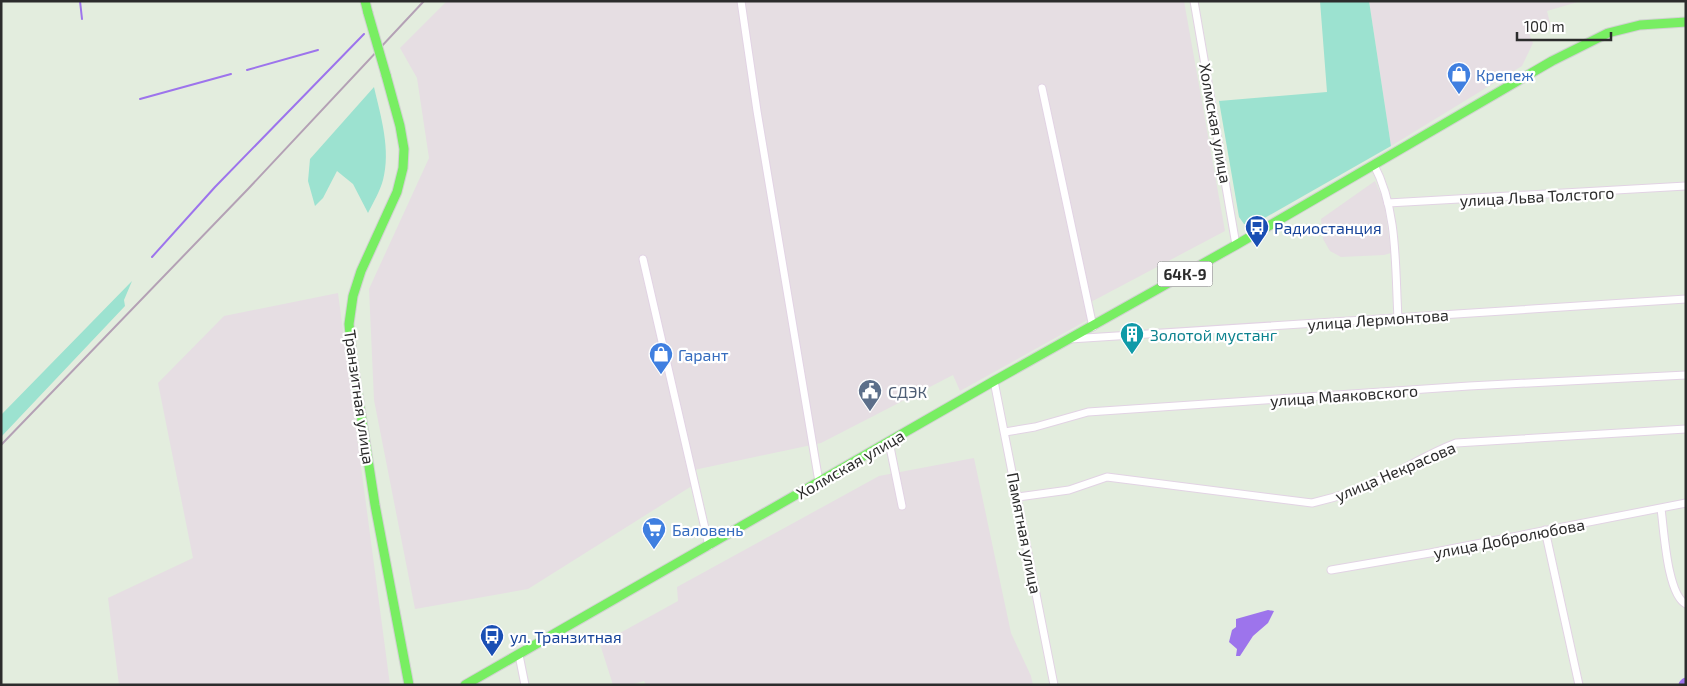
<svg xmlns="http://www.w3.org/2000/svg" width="1687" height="686" viewBox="0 0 1687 686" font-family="'Exo 2',sans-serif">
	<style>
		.industrial { fill: #e6dee3 }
		.green { fill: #9ce2d0 }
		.water { fill: #9d74ec }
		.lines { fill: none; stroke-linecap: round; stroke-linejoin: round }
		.stream { stroke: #9d74ec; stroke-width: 2 }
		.river { stroke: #9d74ec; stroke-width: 11 }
		.minor-casing { stroke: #e2d3e4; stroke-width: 9 }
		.major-casing { stroke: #d1d1d1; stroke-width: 11 }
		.minor { stroke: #fff; stroke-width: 7 }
		.major { stroke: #78ee62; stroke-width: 9 }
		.rail { stroke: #b4a1b5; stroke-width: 2 }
		.major-bridge-casing { stroke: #d1d1d1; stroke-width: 11; stroke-linecap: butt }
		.major-bridge { stroke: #78ee62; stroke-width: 9 }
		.labels { text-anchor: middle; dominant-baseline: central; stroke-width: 4.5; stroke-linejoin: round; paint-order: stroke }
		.shield { fill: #fff; stroke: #6b6b6b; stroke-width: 1 }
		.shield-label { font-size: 15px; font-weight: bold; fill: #2c2c2c }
		.shop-label { font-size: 16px; fill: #366cbe; stroke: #fff; text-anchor: start }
		.street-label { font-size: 16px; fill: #2c2c2c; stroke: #fff }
		.transit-label { font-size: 16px; fill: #164399; stroke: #fff; text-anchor: start }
		.culture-label { font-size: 16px; fill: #0d838f; stroke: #fff; text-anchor: start }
		.service-label { font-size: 16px; fill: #4e5e75; stroke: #fff; text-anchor: start }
	</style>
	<rect width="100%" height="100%" fill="#e3edde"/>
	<g class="industrial">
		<path d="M447,1H1184L1225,231L1089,303L1091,318L960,391L953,375L821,443L694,470L695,484L528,589L415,609L374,400L369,289L429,158L417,78L400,48Z"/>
		<path d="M1369,1H1581L1547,11L1551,27L1529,33L1533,43L1522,66L1391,146Z"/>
		<path d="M1375,181L1384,202L1391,253L1384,255L1341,257L1330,251L1323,239L1321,219Z"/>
		<path d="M338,293L390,685H119L108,598L193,558L158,383L224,316Z"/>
		<path d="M974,458L1011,633L1031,676L1033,685H646L644,681L630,685H613L600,644L678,601L677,587L879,476Z"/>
	</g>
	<g class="green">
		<path d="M1320,1H1369L1391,146L1254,224H1244L1239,217L1219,101L1327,92Z"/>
		<path d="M374,87C381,117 391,150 383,180C380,191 373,203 368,213L353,184L337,171L323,198L315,206L308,181L310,159Z"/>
		<path d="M132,281L124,300L125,306L1,437V415Z"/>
	</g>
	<path class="water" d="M1268,610L1274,611L1268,623L1253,636L1240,656H1236L1237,649L1229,642L1232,630L1236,627V619Z"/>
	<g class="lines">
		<g class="stream">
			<path d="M80,1L82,19"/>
			<path d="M247,70L318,50"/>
			<path d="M140,99L231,74"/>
			<path d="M152,257L215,187L364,34"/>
		</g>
		<path class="river" d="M1684,685L1686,683"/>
		<g class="minor-casing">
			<g id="minor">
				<path d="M741,1L757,111L819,482"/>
				<path d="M1194,1L1236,245"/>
				<path d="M1042,88L1093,327"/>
				<path d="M1374,165C1398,210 1395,268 1398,318"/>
				<path d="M1388,203L1686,186"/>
				<path d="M643,259L709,546"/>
				<path d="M1070,339L1686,299"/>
				<path d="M994,381L1054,685"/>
				<path d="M1005,432L1035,427L1088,412L1469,386L1686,375"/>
				<path d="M889,442L902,506"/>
				<path d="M1018,497L1069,490L1107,477L1312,503C1338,497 1365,488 1389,476C1413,464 1430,453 1456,443L1686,429"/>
				<path d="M1661,509C1664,529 1667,595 1686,604"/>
				<path d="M1545,530L1579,685"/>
				<path d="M1331,570L1430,553L1686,503"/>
				<path d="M519,655L525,685"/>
			</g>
		</g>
		<g class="major-casing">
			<g id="major">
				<path d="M365,1L368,13"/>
				<path d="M386,75L400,126L404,149L403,168L397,192L361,271L353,296L349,324L352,356L375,505L409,685"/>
				<path d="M465,685L994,381L1236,245L1552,61L1608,33L1640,25L1686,22"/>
			</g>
		</g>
		<use href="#minor" class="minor"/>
		<use href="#major" class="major"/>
		<path class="rail" d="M1,445L248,189L424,1"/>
		<g class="major-bridge-casing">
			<path id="major-bridge" d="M368,13L386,75"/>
		</g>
		<use href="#major-bridge" class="major-bridge"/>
	</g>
	<defs>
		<g id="shop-pin" transform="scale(1.25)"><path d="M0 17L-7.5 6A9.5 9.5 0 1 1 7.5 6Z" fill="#3f7fe0" stroke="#fff"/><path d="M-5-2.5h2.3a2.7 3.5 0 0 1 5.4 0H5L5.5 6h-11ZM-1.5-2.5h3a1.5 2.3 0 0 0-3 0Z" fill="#fff"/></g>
		<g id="bus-pin" transform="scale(1.25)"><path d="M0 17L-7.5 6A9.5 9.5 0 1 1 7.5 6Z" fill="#1a4fb4" stroke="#fff"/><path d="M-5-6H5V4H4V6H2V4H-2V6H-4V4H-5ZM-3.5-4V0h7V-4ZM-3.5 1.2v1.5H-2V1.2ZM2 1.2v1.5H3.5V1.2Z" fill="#fff"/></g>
		<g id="building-pin" transform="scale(1.25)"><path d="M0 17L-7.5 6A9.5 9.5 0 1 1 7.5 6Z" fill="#0f9aa8" stroke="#fff"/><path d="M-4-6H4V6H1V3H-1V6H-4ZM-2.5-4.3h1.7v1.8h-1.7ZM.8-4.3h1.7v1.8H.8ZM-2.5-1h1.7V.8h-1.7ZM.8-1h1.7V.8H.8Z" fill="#fff"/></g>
		<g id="civic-pin" transform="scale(1.25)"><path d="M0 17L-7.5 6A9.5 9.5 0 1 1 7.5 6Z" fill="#5c6f8a" stroke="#fff"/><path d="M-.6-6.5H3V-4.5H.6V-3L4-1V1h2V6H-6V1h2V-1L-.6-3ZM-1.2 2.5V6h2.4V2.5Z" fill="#fff"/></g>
		<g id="supermarket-pin" transform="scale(1.25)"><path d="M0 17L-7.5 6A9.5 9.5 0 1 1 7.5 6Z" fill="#3f7fe0" stroke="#fff"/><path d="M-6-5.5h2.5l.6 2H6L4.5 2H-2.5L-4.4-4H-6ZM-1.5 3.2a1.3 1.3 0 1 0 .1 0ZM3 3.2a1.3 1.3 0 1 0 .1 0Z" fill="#fff"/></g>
	</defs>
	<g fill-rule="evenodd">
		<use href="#shop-pin" x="1459" y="74"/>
		<use href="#bus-pin" x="1257" y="227"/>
		<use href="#building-pin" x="1132" y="334"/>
		<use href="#shop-pin" x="661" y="354"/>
		<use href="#civic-pin" x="870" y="391"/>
		<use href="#supermarket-pin" x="654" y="529"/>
		<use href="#bus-pin" x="492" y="636"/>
	</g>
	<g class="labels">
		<rect class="shield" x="1157.5" y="261.5" width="55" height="25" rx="4"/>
		<g class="shield-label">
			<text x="1185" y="274">64К-9</text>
		</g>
		<g class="shop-label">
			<text x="1476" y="74">Крепеж</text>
			<text x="678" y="354">Гарант</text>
			<text x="672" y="529">Баловень</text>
		</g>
		<g class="street-label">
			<text transform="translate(1216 123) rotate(80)">Холмская улица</text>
			<text transform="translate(1537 196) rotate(-3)">улица Льва Толстого</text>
			<text transform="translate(1378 319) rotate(-4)">улица Лермонтова</text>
			<text transform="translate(1344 395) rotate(-4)">улица Маяковского</text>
			<text transform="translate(360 397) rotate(82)">Транзитная улица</text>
			<text transform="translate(850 464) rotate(-30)">Холмская улица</text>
			<text transform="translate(1395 471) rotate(-23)">улица Некрасова</text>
			<text transform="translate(1025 533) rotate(79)">Памятная улица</text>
			<text transform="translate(1509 538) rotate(-11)">улица Добролюбова</text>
		</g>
		<g class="transit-label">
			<text x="1274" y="227">Радиостанция</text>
			<text x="510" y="636">ул. Транзитная</text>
		</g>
		<g class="culture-label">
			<text x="1150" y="334">Золотой мустанг</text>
		</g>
		<g class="service-label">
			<text x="888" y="391">СДЭК</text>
		</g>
	</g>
	<rect width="1687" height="686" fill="none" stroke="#2c2c2c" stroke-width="5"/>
	<path d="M1517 32v8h94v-8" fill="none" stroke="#2c2c2c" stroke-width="2.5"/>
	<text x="1524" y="32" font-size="15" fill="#2c2c2c" stroke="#ffffff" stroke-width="4" paint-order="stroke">100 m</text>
</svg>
